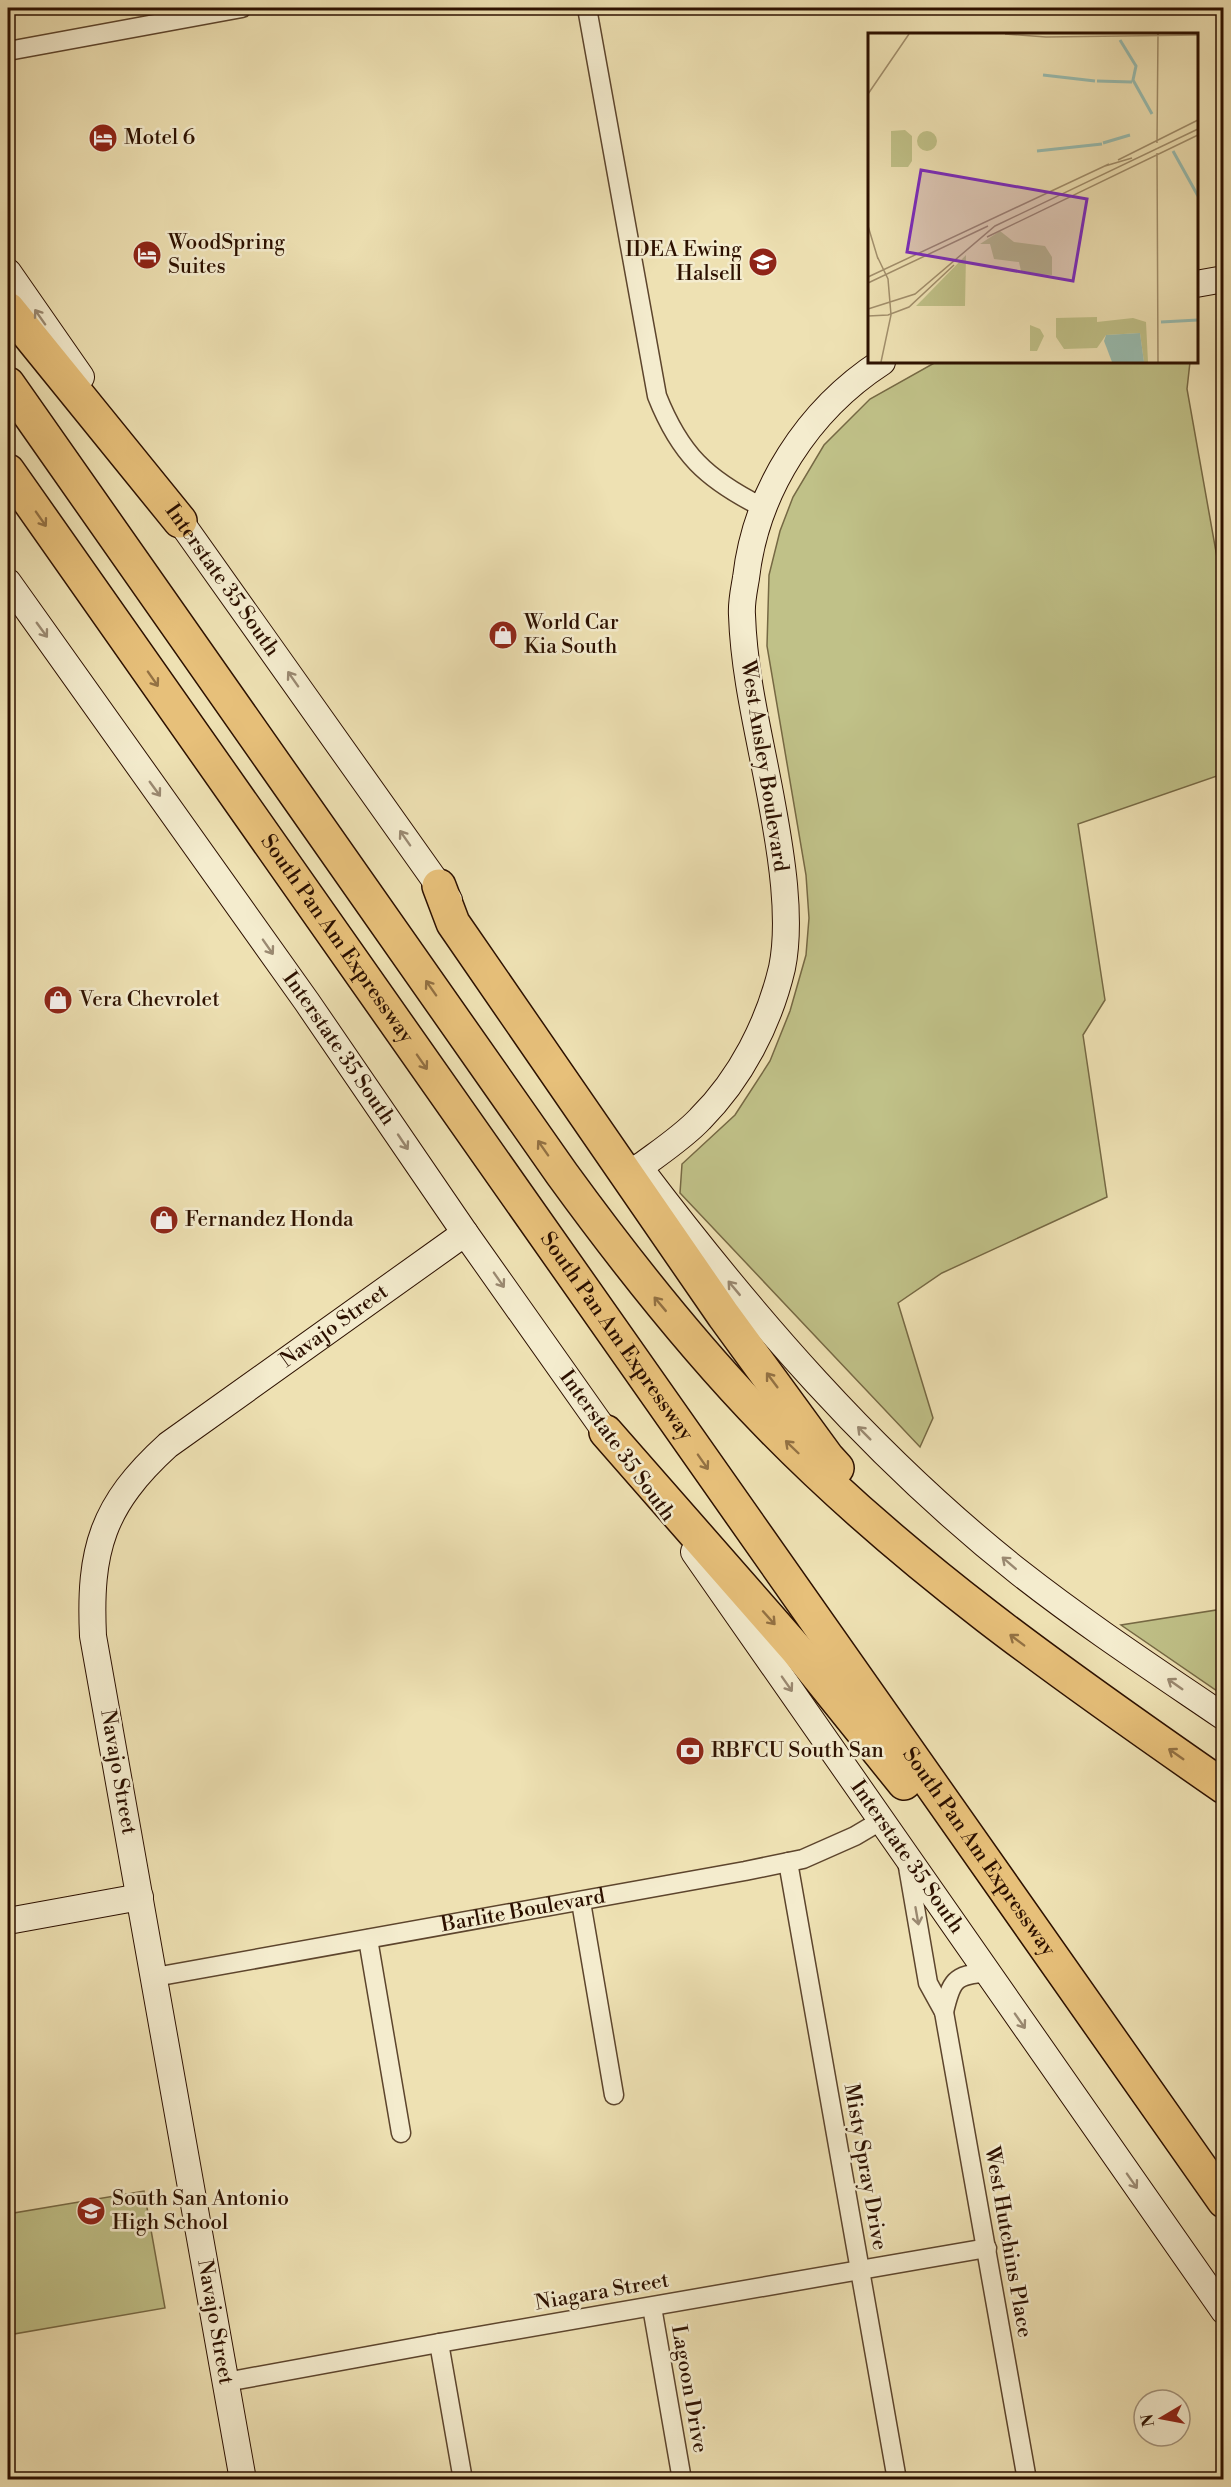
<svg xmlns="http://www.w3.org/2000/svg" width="1231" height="2487" viewBox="0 0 1231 2487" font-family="'Libre Bodoni',serif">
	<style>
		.green { fill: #c0c188; stroke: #766944; stroke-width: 1.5 }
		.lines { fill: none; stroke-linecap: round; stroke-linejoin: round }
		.street-casing { stroke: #5d452d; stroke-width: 21 }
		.secondary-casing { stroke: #2d1100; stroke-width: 28 }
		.highway-casing { stroke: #2d1100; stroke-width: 36 }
		.street { stroke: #f4ecce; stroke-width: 18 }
		.secondary { stroke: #f4ecce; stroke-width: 26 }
		.highway { stroke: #e7c07a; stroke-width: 33 }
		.oneway { stroke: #9a8971 }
		.oneway2 { stroke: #937143 }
		.labels { text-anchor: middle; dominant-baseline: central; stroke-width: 5; stroke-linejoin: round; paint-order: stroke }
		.poi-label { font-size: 21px; fill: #2d1100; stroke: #f4ecce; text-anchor: start }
		.street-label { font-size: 21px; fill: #2d1100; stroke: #f4ecce }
		.inset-river { fill: none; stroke: #99bdb1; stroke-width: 3 }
		.inset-road { fill: none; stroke: #a18e6b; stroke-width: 1.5 }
		.view { fill: #7b2cbf; fill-opacity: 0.15; stroke: #7b2cbf; stroke-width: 3 }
		.inset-edge { fill: none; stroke: #2d1100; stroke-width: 3 }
	</style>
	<rect width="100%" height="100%" fill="#eee1b3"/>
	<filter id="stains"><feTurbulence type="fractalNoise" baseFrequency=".00333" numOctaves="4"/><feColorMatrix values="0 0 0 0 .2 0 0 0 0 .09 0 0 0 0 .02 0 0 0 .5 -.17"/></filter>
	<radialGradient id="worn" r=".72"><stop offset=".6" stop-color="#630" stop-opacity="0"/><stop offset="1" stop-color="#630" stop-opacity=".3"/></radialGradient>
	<g class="green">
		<path d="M936,362H1190L1187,389L1223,591L1224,746L1217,776L1078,824L1105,1000L1083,1035L1107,1197L942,1273L898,1303L933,1418L920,1447L680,1193L682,1164L735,1115L770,1061L790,1011L806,955L809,918L806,875L767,646L769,575L780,531L793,497L824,445L870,399Z"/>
		<path d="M1223,1609V1695L1121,1625Z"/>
		<path d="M144,2191L165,2308L8,2335V2214Z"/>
	</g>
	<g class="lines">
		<g class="street-casing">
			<g id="street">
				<path d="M587,8L657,396C680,454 706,479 762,507"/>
				<path d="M8,51L242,8"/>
				<path d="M907,1861L928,1983L944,2012L1027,2480"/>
				<path d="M788,1862L897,2480"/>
				<path d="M581,1902L614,2095"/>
				<path d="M368,1939L401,2133"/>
				<path id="s1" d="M155,1977L745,1871L803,1859L855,1836L882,1820"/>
				<path d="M944,2012C951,1982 954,1974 986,1973"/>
				<path d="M652,2307L682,2480"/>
				<path d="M439,2343L463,2480"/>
				<path d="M226,2382L439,2343L987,2248"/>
			</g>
		</g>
		<g class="secondary-casing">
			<g id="secondary">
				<path d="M8,272L81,377"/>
				<path d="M1196,284L1224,279"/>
				<path id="s2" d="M170,507L449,900"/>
				<path id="s3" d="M8,582L307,1002L465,1233L617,1448"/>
				<path d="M639,1167C751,1315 873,1457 1020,1573C1085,1624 1155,1670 1224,1717"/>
				<path d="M640,1167C660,1152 683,1137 700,1119C741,1078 769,1023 782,968C792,919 781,853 772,804C761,742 744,678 742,615C741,603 744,590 746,578C756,490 808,410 882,362"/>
				<path id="s4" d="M694,1552L1224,2311"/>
				<path d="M8,1921L140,1897"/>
				<path id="s5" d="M243,2480L93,1636C89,1550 102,1505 168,1445L465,1233"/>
			</g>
		</g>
		<g class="highway-casing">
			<g id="highway">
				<path d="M8,309L180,521"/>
				<path d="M8,384L562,1174C626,1262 692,1346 768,1424C904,1564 1064,1676 1224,1787"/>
				<path id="s6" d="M8,471L1224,2201"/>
				<path d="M439,886L453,923L724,1316L827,1457L837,1468"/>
				<path d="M606,1432L797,1650L904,1783"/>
			</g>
		</g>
		<use href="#street" class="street"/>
		<use href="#secondary" class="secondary"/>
		<use href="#highway" class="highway"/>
	</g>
	<defs><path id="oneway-shaft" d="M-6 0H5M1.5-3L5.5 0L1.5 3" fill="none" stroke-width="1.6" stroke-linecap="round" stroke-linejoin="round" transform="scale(1.5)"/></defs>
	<g class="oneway">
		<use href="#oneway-shaft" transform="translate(40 317) rotate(-125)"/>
		<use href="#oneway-shaft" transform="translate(42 630) rotate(54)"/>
		<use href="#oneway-shaft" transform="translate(293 679) rotate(-125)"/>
		<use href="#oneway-shaft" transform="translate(155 789) rotate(54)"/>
		<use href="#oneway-shaft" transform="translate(405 838) rotate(-125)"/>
		<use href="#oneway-shaft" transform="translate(268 947) rotate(55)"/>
		<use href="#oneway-shaft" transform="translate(403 1142) rotate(56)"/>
		<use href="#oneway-shaft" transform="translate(499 1280) rotate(55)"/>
		<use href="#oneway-shaft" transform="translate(734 1288) rotate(-130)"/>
		<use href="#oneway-shaft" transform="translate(864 1433) rotate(-135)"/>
		<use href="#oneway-shaft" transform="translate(1009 1563) rotate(-139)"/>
		<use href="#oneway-shaft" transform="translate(787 1684) rotate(55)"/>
		<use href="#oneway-shaft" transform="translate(1175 1684) rotate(-145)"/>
		<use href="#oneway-shaft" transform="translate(917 1916) rotate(80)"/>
		<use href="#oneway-shaft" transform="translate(1020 2021) rotate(55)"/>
		<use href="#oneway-shaft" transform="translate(1132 2181) rotate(55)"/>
	</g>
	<g class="oneway2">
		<use href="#oneway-shaft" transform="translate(41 519) rotate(55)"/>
		<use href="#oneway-shaft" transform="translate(153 679) rotate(55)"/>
		<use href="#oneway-shaft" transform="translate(431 988) rotate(-125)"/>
		<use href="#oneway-shaft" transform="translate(422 1062) rotate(55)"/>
		<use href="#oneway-shaft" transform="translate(543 1148) rotate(-125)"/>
		<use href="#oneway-shaft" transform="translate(660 1304) rotate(-130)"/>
		<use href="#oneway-shaft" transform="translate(772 1380) rotate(-127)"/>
		<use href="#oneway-shaft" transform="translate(792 1447) rotate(-136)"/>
		<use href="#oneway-shaft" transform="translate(703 1462) rotate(55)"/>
		<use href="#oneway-shaft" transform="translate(769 1618) rotate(48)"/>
		<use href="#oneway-shaft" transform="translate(1017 1640) rotate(-143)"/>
		<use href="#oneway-shaft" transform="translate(1176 1754) rotate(-145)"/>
	</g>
	<defs>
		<g id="hotel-disc" transform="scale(1.5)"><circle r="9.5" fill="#8f2418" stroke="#f4ecce"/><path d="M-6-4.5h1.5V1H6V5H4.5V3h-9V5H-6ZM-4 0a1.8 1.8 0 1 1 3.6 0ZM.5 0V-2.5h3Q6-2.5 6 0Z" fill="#fff"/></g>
		<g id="school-disc" transform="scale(1.5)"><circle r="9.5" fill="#8f2418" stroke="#f4ecce"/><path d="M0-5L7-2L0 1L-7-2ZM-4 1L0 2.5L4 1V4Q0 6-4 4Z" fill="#fff"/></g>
		<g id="shop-disc" transform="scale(1.5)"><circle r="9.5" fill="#8f2418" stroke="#f4ecce"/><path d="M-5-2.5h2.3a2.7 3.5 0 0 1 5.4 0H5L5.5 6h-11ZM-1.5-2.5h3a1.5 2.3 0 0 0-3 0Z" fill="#fff"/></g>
		<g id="bank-disc" transform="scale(1.5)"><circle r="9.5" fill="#8f2418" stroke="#f4ecce"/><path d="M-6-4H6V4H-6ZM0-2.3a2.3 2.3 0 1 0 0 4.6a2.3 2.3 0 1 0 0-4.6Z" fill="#fff"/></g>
	</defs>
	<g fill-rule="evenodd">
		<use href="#hotel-disc" x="103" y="138"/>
		<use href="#hotel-disc" x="147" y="255"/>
		<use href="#school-disc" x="763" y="262"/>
		<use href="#shop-disc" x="503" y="635"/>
		<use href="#shop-disc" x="58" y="1000"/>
		<use href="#shop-disc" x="164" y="1220"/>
		<use href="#bank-disc" x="690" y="1751"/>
		<use href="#school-disc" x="91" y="2211"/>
	</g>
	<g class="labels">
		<g class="poi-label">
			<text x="124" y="138">Motel 6</text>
			<text x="168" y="243">WoodSpring<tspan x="168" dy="24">Suites</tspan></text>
			<text x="742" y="250" text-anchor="end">IDEA Ewing<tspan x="742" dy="24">Halsell</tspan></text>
			<text x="524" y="623">World Car<tspan x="524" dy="24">Kia South</tspan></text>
			<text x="79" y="1000">Vera Chevrolet</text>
			<text x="185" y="1220">Fernandez Honda</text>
			<text x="711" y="1751">RBFCU South San</text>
			<text x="112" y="2199">South San Antonio<tspan x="112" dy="24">High School</tspan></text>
		</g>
		<g class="street-label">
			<text stroke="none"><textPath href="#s2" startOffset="90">Interstate 35 South</textPath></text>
			<text transform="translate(764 766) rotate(81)">West Ansley Boulevard</text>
			<text stroke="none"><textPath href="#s6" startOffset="572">South Pan Am Expressway</textPath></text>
			<text stroke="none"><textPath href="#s3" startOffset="572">Interstate 35 South</textPath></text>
			<text stroke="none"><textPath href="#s5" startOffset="1276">Navajo Street</textPath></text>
			<text stroke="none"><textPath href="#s6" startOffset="1058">South Pan Am Expressway</textPath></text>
			<text transform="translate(617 1446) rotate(54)">Interstate 35 South</text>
			<text transform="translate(118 1772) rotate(80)">Navajo Street</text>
			<text stroke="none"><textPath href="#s6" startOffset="1688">South Pan Am Expressway</textPath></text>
			<text stroke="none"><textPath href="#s4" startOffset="372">Interstate 35 South</textPath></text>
			<text stroke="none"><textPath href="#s1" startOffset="374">Barlite Boulevard</textPath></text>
			<text transform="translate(865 2167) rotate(80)">Misty Spray Drive</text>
			<text transform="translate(1008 2242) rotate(80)">West Hutchins Place</text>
			<text transform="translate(602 2292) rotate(-10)">Niagara Street</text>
			<text transform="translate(215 2322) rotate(80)">Navajo Street</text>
			<text transform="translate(689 2389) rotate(80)">Lagoon Drive</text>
		</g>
	</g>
	<g transform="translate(868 33)">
		<rect width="330" height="330" fill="#eee1b3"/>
		<path d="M37,97L44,103V128L40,134H23V98ZM49 108a10 10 0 1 1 20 0a10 10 0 1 1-20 0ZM132,198L146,209L177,213L184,224V242L160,241L153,238L151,229L126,226L122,211H112ZM98,222L97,273H48L58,263ZM229,284V289L265,285L278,289L280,329H276L272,300L238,302L229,315L196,316L188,304V285ZM162,292L172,296L176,303L169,318H162Z" fill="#c0c188"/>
		<path d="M272,300L276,329H244L236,308L238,302Z" fill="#99bdb1"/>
		<path class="inset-river" d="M252,7L268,33L265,47L284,81M175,42L227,48M229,48L264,49M235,110L262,102M169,118L234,111M305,118L330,163M293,289L330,287"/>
		<path class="inset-road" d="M137,1L178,4L330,2M0,61L41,1M289,110L290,1M289,120L290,329M250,127L330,87M237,133L264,125M0,193L10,226M119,204L330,102M9,223L20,246L23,282L13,329M0,244L241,131M0,250L120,193M0,276L47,261L127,193L330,96M0,283L20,282L41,274L86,232"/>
		<path class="view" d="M53,137L219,166L205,248L39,219Z"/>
		<rect width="330" height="330" class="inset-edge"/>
	</g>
	<rect width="1231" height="2487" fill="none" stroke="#eee1b3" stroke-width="30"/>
	<rect x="9" y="9" width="1213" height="2469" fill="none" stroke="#2d1100" stroke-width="3"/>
	<rect x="15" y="15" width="1201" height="2457" fill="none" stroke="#2d1100" stroke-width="1.5"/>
	<g transform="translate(1162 2418) rotate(260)"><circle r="28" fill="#f4ecce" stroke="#a4947c" stroke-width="1.5"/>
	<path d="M0-4.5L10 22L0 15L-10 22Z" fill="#8f2418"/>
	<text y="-9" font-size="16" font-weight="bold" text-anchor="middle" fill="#2d1100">N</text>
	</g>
	<rect width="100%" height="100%" filter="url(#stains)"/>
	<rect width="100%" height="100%" fill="url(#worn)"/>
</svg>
